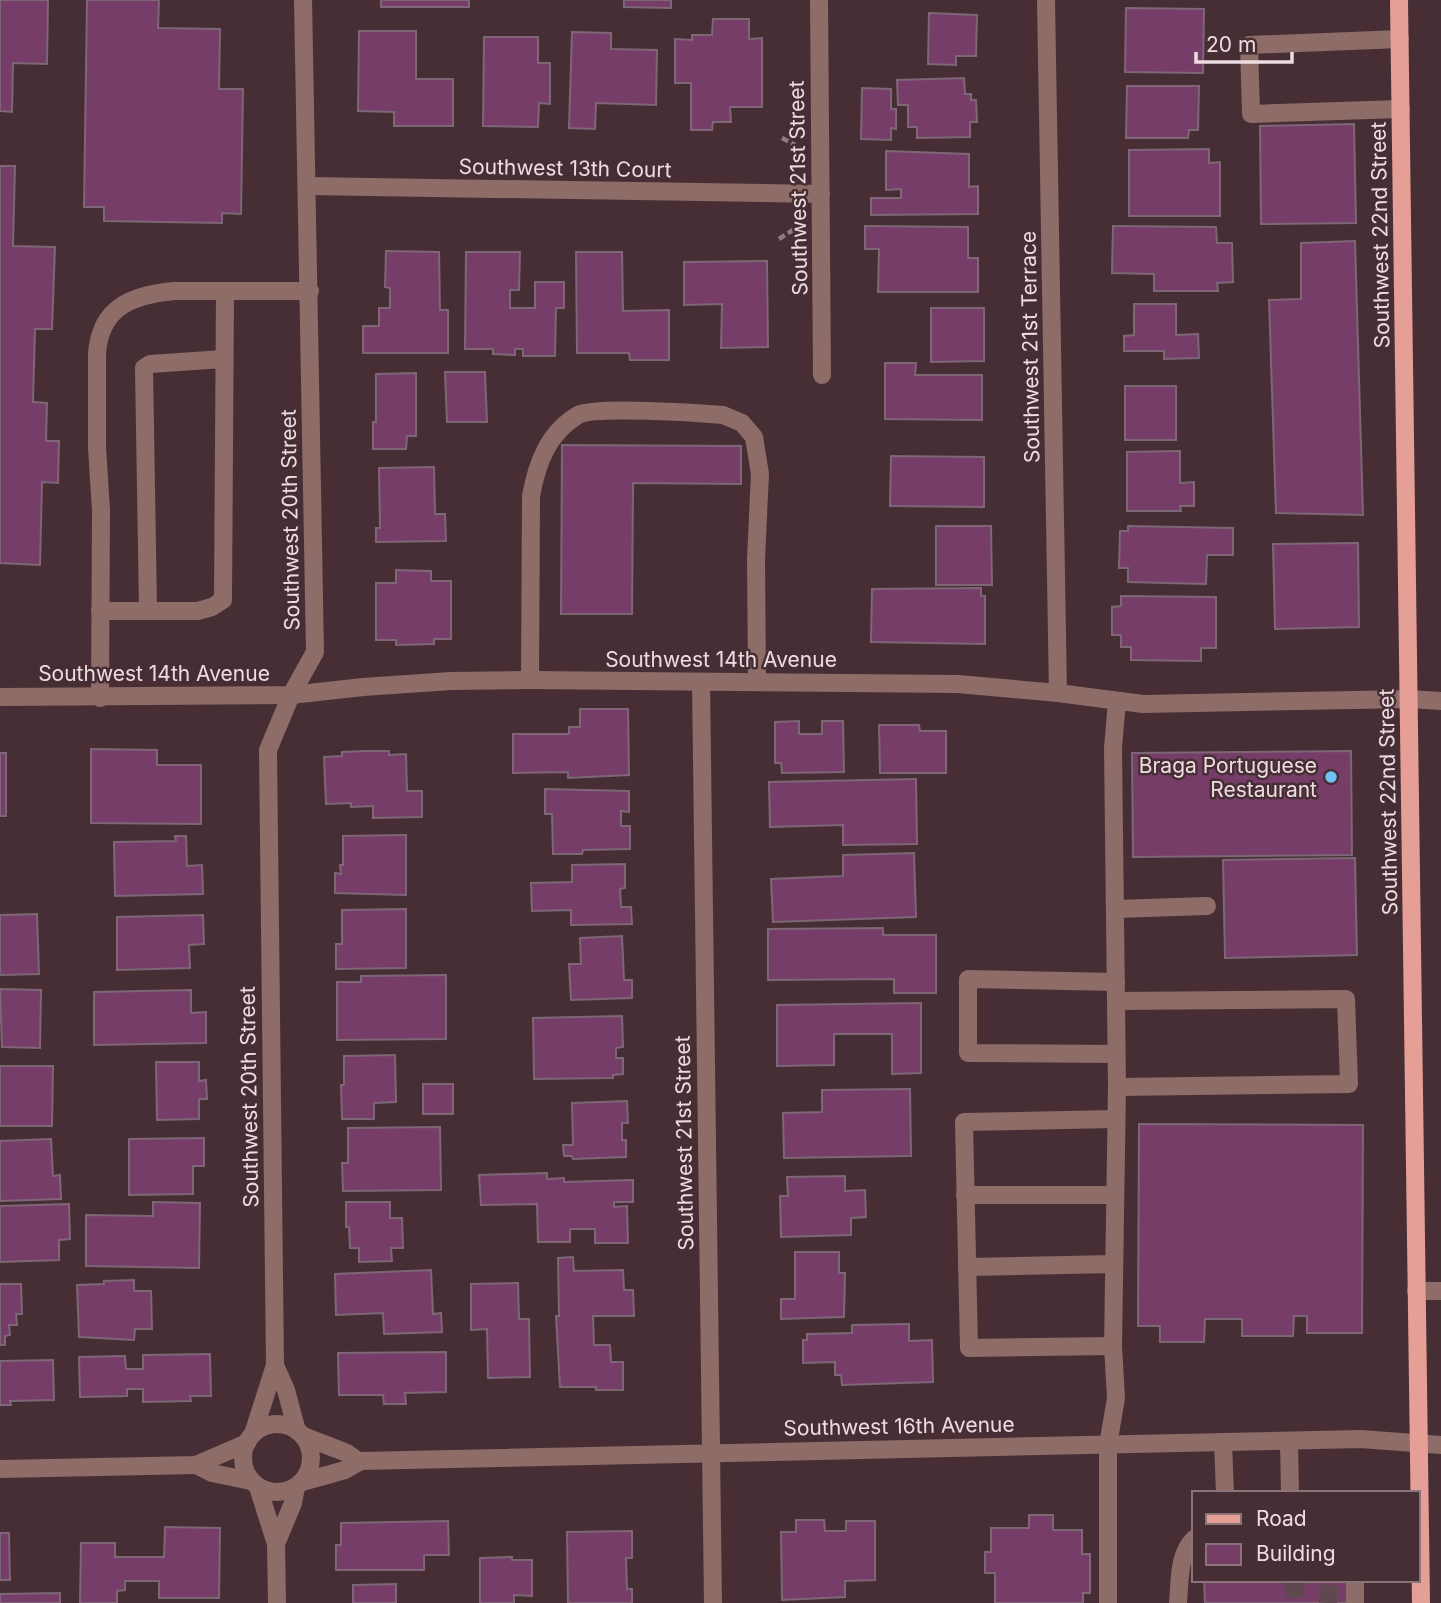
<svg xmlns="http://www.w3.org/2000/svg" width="1441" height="1603" viewBox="0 0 1441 1603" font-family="Inter,sans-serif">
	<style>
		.building { fill: #773d69; stroke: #7d6676; stroke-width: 2 }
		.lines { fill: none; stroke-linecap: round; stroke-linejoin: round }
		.minor-tunnel { stroke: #60484f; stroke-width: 18; stroke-dasharray: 18 9; stroke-linecap: butt }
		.path { stroke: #8f7a80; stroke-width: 4.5; stroke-dasharray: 7 3.5; stroke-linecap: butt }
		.minor { stroke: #8e6c68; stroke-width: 18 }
		.major { stroke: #e59f97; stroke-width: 18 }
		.poi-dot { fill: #70c1f4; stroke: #472e35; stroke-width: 2.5 }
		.labels { text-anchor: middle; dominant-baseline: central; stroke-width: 5; stroke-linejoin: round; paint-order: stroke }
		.street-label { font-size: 21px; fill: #eddce0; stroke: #472e35 }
		.poi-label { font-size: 21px; fill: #eddce0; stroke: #472e35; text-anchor: end }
	</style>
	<rect width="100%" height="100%" fill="#472e35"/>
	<g class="building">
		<path d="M0,0H48L47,64L13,63L12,112L0,111Z"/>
		<path d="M87,0H159L158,28L220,29L219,89H243L241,214L222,213V223L104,221V207H84Z"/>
		<rect x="381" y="0" width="88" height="7"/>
		<path d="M624,0H671V8L624,7Z"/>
		<path d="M1126,8L1204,9L1203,73L1125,72Z"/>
		<path d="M929,13L977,15L976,56H956V65L928,64Z"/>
		<path d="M713,19H749V39L762,38V107H730L731,122H713L712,130H691V83H675V39L692,40V35H712Z"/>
		<path d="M359,31H416V79H453V126H394V112L358,111Z"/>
		<path d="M572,32L611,33V49L657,50L656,105L596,103L595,129L569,128Z"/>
		<path d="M484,37H538V63H550V104L539,103L538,127L483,126Z"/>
		<path d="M964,78L965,94H971V100H976L977,122H970V137L917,138V127H908V105H898L897,80Z"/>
		<path d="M1127,86H1199L1198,130H1189L1188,138H1126Z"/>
		<path d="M862,88L891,89V109H896V129L891,128V140L861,139Z"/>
		<path d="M1354,124L1356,223L1261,224L1260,126Z"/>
		<path d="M1209,149V163L1220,162V216H1129V150Z"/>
		<path d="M886,151L969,154V187L978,186V214L871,215V198H901V189L886,190Z"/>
		<path d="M0,166H15L13,246L55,247L52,329H35L33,402L47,403L46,441H59L58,483L42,482L40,565L0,563Z"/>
		<path d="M865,226L968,227V258H978V292H878L879,249H865Z"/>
		<path d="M1113,226L1216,227L1217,243H1232L1233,282L1217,283L1218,291H1154V274L1112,273Z"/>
		<path d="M1355,241L1363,515L1276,513L1269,300L1301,299V243Z"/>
		<path d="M386,251L439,252L440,310H448V353H363V326H379V308H390V288L385,287Z"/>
		<path d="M466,252H520L519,290H510V308H535V282H564V308H556L555,356H523V349H515V355L493,354V349H465Z"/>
		<path d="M576,252H622L623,311L669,310V360H630L629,353H577Z"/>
		<path d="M767,261L768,347L721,348L722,304L684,305V262Z"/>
		<path d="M1134,304H1176V335L1198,334L1199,358L1164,359V351H1124V336L1134,335Z"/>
		<path d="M931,308H984V361L931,362Z"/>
		<path d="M885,363H916L915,375H982V420L885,419Z"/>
		<path d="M445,372H485L487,422H447Z"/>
		<path d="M416,373V436H407L406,449H373V422H376V374Z"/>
		<rect x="1125" y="386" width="51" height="54"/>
		<path d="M562,445L741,446V484L633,483L632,614H561Z"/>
		<path d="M1180,451V483L1194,482V506H1180L1181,511H1127V452Z"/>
		<path d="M891,456L984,457V507L890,506Z"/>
		<path d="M434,467L435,514H445L446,541L376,542V528H380L379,468Z"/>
		<path d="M936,526H991L992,585H936Z"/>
		<path d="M1128,526L1233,528V555H1207L1206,584L1128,582V568H1119L1120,531H1128Z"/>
		<path d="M1358,543L1359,627L1275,629L1273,544Z"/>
		<path d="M396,570L431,571V581H451V639H434V644L396,645V640H376V583H396Z"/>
		<path d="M981,588V596H985V644L871,642L872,589Z"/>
		<path d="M1121,596L1216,597V648H1201V661L1131,660V647H1121V635H1112V607L1121,606Z"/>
		<path d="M580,709H628L629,775L568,778V772L513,773V734H569V727H580Z"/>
		<path d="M799,721V734H822V721H843L844,772L782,773L781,763H775V722Z"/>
		<path d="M879,725H919L920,731H946V773H880Z"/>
		<path d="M91,749L157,750V765H201V824L91,823Z"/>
		<path d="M365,751H389V755L406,754L407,791H422V817L373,818V806L351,807V803L326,804L324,757L342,756V752Z"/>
		<path d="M1351,751L1352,855L1133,857L1132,753Z"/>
		<rect x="0" y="753" width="6" height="63"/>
		<path d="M916,779L917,844L843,845V825L770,827L769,782Z"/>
		<path d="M545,789L629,791V812L621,811V826H630V849L583,850L582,854H553L552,814H545Z"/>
		<path d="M406,835V895L335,893V873L341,874L340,865H343V836Z"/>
		<path d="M175,836H186L187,866L202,865L203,894L115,896L114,842L176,841Z"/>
		<path d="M914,853L916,917L773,922L771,879L843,876V855Z"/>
		<path d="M1355,858L1357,955L1225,958L1223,860Z"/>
		<path d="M625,864V888L620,889L621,907H631L632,924L571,925V910L532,911L531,883L572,882V865Z"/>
		<path d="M406,909V968L336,969V944H342V910Z"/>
		<path d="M37,914L39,974L0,975V915Z"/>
		<path d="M203,915L204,944L189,945L190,968L117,970V917Z"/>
		<path d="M883,928V935H936V993H894V979L768,980V929Z"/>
		<path d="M622,936L624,980H632V998L571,1000L569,964H581L580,938Z"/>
		<path d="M446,975V1039L337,1040V982H361V976Z"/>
		<path d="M0,989L41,990L40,1048L2,1047Z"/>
		<path d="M191,990V1013L206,1012V1043L94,1045V992Z"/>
		<path d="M921,1003V1073L892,1074V1034H834V1065L777,1066V1005Z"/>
		<path d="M622,1016L623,1047L616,1048V1058H623V1074L613,1075V1078L534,1079L533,1018Z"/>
		<path d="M395,1055L396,1102L374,1103V1119H342L341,1085H344V1056Z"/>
		<path d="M156,1062H199V1081L206,1080L207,1099H199V1119L157,1120Z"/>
		<path d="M0,1066H53L52,1126H0Z"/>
		<rect x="423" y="1084" width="30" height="30"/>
		<path d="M910,1089L911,1156L784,1158L783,1113L822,1112V1090Z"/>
		<path d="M627,1101L628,1123H622V1140H626V1157L573,1159L572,1156H564L563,1145H573L572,1103Z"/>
		<path d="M1139,1124L1363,1125L1362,1333H1307V1316H1294L1293,1336H1242V1319H1205L1204,1342H1160V1326H1138Z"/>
		<path d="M440,1127L441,1190L343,1191L342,1163H348V1128Z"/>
		<path d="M204,1138V1166H193V1194L129,1195V1139Z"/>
		<path d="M51,1139L53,1176L60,1175L61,1199L0,1201V1141Z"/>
		<path d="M547,1173V1179L564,1178V1182L633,1180V1202H614V1207L627,1206L628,1243H595V1229H570V1242H538L537,1204L481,1205L479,1175Z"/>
		<path d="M845,1176V1191L865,1190L866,1217L851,1218V1235L781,1237L780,1196H788L787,1177Z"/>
		<path d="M153,1202L200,1203L199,1268L86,1266V1215L153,1216Z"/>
		<path d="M346,1202H390V1218H402L403,1248H391L392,1261L359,1262V1248H350L349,1227H346Z"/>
		<path d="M69,1204L70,1239L59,1240V1260L0,1262V1206Z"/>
		<path d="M795,1252H839V1273H845L844,1317L781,1319V1299H795Z"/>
		<path d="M573,1257L574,1271L623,1270L624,1290H633L634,1316H593L594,1345H610L611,1362H623V1390H596V1387H560L556,1316H559L558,1258Z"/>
		<path d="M431,1270L433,1314L441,1313L442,1332L384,1334L383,1313L336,1315L335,1274Z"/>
		<path d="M134,1280V1291H151L152,1329H135L134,1340L79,1337L77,1285L104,1284V1281Z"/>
		<path d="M518,1283L519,1319H529L530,1377L488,1378L487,1329L471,1330V1284Z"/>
		<path d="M0,1284H21L22,1314H16L17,1325H9L10,1335L5,1336V1345H0Z"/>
		<path d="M909,1324V1341L932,1340L933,1382L842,1385L841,1375H835V1362L803,1363V1340H807V1334L852,1333V1325Z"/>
		<path d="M446,1352V1392L405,1393L406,1404H384L383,1395H339L338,1353Z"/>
		<path d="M210,1354L211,1396H190L191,1401L143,1402V1389H127V1396L80,1397L79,1357L125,1356L126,1369H143V1355Z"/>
		<path d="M53,1360L54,1400L10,1401L11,1405H0V1361Z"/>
		<path d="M1029,1515H1053V1530H1082V1554H1090V1593H1083V1603H995V1573H985V1552H991V1528H1029Z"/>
		<path d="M796,1520H824L825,1531H846V1521H875V1580L845,1581V1597L782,1600L781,1532H796Z"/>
		<path d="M448,1521L449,1555H424V1570H336V1545H341V1523Z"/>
		<path d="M165,1527L220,1528L219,1598H159V1581H125V1590L117,1591V1603H80L81,1543H115V1557H164Z"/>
		<path d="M632,1531V1558H626L627,1589H632V1603H568L567,1532Z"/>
		<path d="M0,1533H9L10,1580H0Z"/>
		<path d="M512,1557V1560H532V1596L514,1595V1603H480V1558Z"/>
		<path d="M1204,1580H1349V1603H1205Z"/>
		<path d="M396,1584V1603H353V1585Z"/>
		<path d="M60,1593V1603H0V1594Z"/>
	</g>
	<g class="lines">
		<g class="minor-tunnel">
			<path d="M1294,1580L1296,1603"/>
			<path d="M1328,1603L1329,1580"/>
		</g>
		<g class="path">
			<path d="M782,138L795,145"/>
			<path d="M779,239L796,228"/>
		</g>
		<g class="minor">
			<path d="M819,0L822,375"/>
			<path d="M1046,0L1058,693"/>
			<path d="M1400,39L1249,45L1251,114L1401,109"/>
			<path d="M308,186L821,194"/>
			<path d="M148,610L144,368L150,364L224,359"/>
			<path d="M100,611H198L212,607L223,600L225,291"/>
			<path d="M530,680L531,496C537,463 548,433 578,415C595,406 699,413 723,415L742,423L754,437L760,474L756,559L757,682"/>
			<path d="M701,682L713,1603"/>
			<path d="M0,697L291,695L363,687L451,681L530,680L958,684L1058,693L1143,704L1410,699L1441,701"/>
			<path d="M100,698L101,510L97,448V354C100,307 132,295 174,291H310"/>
			<path d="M1115,909L1207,906"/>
			<path d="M1116,1001L1346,999L1349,1084L1117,1087"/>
			<path d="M1116,1054L968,1053V979L1116,982"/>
			<path d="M965,1195H1114"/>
			<path d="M967,1267L1114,1264"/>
			<path d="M1416,1291H1441"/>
			<path d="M1113,1346L969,1348L964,1122L1115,1119"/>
			<path d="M275,1365L286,1390L297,1431"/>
			<circle cx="277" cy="1458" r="34"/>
			<path d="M253,1434L275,1365L268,750L291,695L315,652L303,0"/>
			<path d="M303,1436L347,1453L358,1461"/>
			<path d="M1289,1441L1290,1493"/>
			<path d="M1223,1442L1225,1493"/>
			<path d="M196,1465L212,1473L251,1481"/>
			<path d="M0,1469L196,1465L247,1443"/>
			<path d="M302,1482L345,1470L361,1461L1361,1439L1441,1445"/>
			<path d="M258,1487L276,1544L277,1603"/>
			<path d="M276,1544L293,1503L296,1487"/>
			<path d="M1355,1580V1603"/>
			<path d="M1108,1603V1445L1116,1398L1113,1346L1117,1087L1113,748L1117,701"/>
			<path d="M1178,1603C1180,1582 1178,1554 1194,1539"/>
		</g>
		<path class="major" d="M1399,0L1421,1603"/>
	</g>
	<circle class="poi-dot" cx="1331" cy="777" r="7"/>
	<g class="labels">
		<g class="street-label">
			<text transform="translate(565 168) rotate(1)">Southwest 13th Court</text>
			<text transform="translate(798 188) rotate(-91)">Southwest 21st Street</text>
			<text transform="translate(1380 235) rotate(-91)">Southwest 22nd Street</text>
			<text transform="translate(1030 347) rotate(-91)">Southwest 21st Terrace</text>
			<text transform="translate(290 520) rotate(-91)">Southwest 20th Street</text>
			<text x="721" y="659">Southwest 14th Avenue</text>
			<text x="154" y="673">Southwest 14th Avenue</text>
			<text transform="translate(1388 802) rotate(-91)">Southwest 22nd Street</text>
			<text transform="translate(249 1097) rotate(-91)">Southwest 20th Street</text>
			<text transform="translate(684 1143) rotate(-91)">Southwest 21st Street</text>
			<text transform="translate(899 1426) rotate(-1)">Southwest 16th Avenue</text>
		</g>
		<g class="poi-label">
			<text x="1317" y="765">Braga Portuguese<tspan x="1317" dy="24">Restaurant</tspan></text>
		</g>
	</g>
	<rect x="1192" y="1491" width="228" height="91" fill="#472e35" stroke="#897479" stroke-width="2"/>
	<rect x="1206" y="1514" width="35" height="10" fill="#e59f97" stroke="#897479" stroke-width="2"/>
	<text x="1256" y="1526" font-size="21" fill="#eddce0">Road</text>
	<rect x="1206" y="1544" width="35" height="21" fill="#773d69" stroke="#897479" stroke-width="2"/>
	<text x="1256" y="1561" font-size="21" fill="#eddce0">Building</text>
	<path d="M1196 52v10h96v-10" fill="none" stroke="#eddce0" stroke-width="3.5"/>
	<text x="1206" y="52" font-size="21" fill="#eddce0" stroke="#472e35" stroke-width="5" paint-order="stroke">20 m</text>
</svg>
